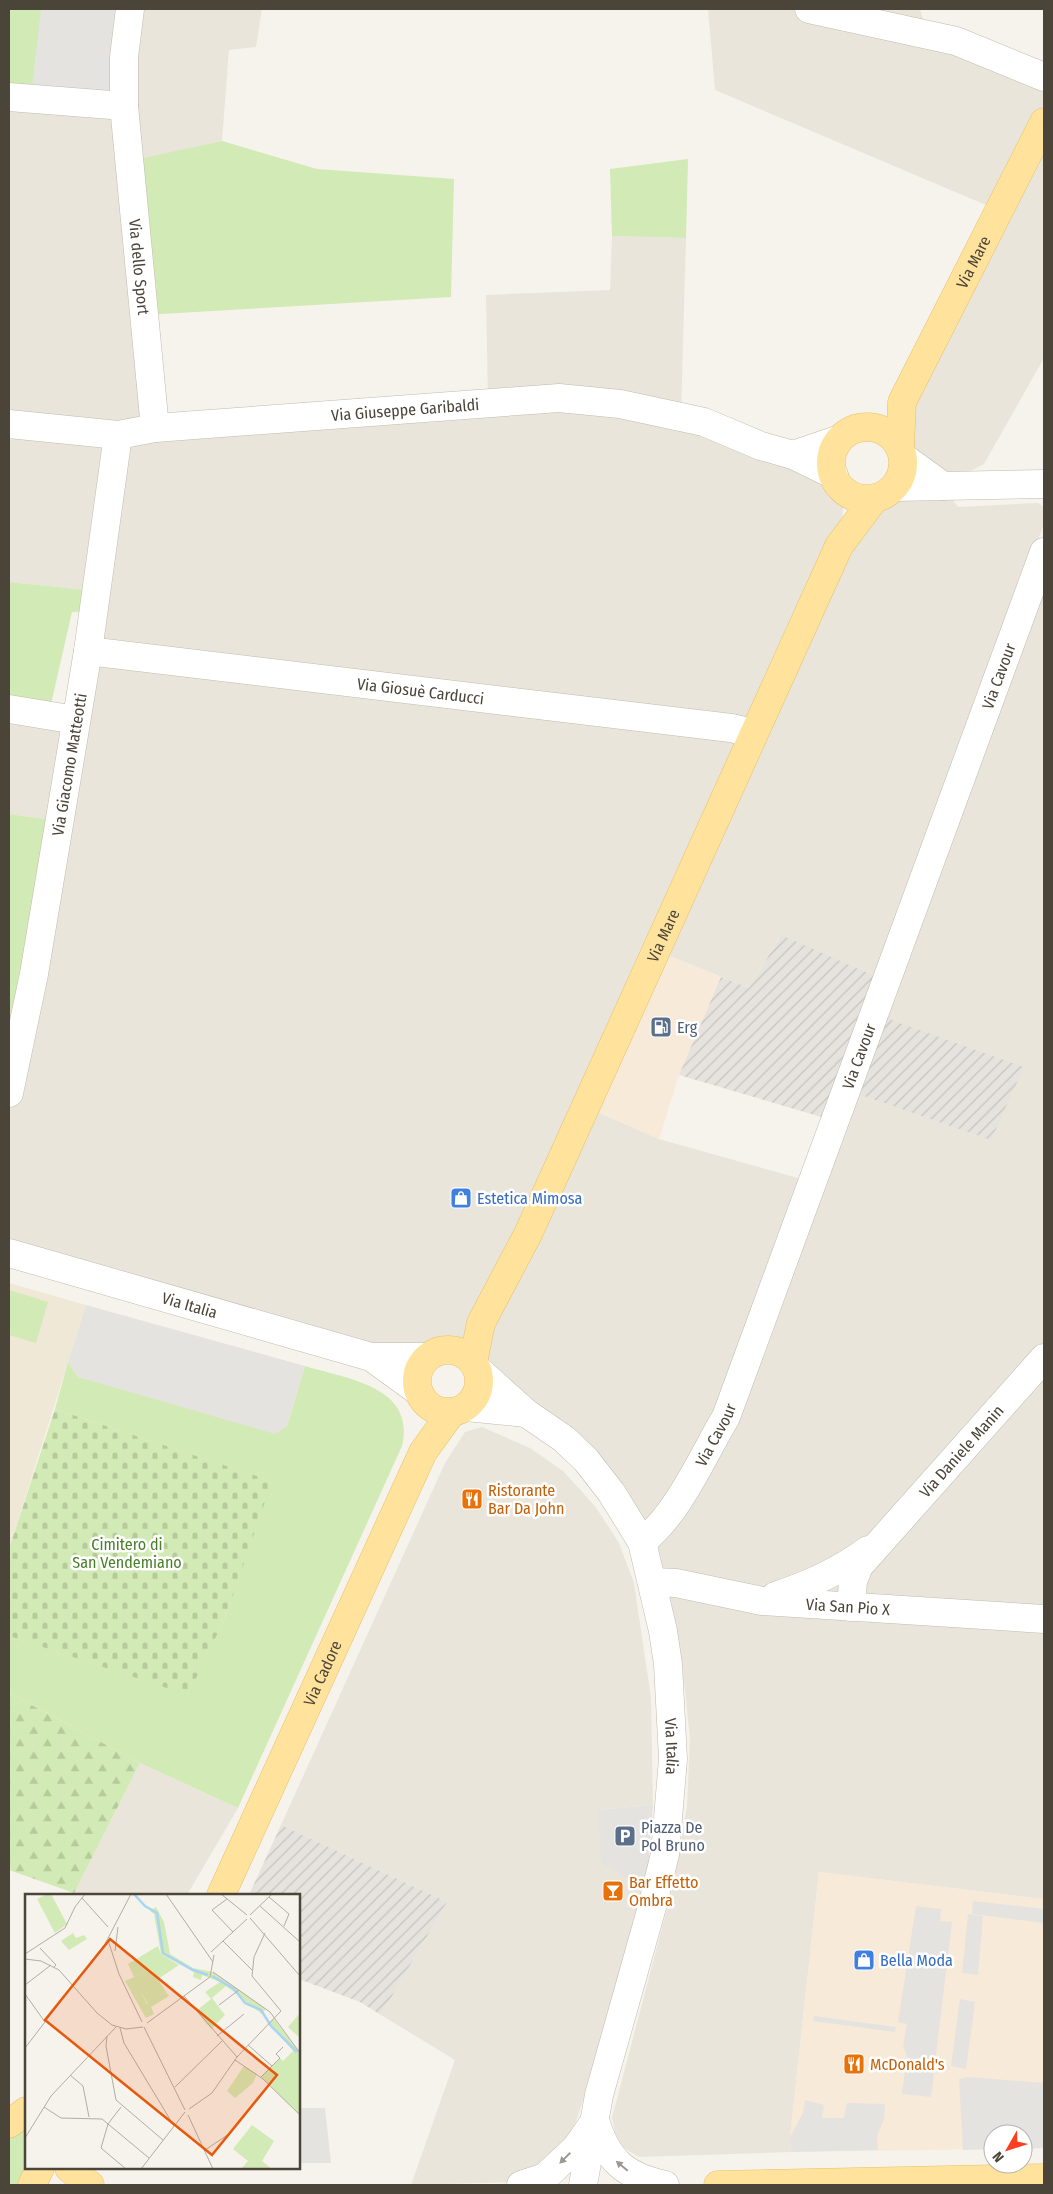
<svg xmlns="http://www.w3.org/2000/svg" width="1053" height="2194" viewBox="0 0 1053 2194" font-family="'Fira Sans Condensed',sans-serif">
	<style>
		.residential { fill: #eae5da }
		.commercial { fill: #f7ead8 }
		.industrial { fill: url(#industrial-furrows) }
		.education { fill: #efe8d6 }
		.green { fill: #d2eab5 }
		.forest { fill: url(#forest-firs) }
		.cemetery { fill: url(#cemetery-stones) }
		.parking { fill: #e5e3e0 }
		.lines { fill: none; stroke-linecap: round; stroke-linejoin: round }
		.minor-casing { stroke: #c2bbae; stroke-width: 29 }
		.major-casing { stroke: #e6c16a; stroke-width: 29 }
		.minor { stroke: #fff; stroke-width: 28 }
		.major { stroke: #ffe39c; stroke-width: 28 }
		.oneway { fill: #9c9892 }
		.labels { text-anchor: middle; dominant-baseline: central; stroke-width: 5; stroke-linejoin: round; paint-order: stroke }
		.street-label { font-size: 16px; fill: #4b4439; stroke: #fff }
		.service-label { font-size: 16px; fill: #4e5e75; stroke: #fff; text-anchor: start }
		.shop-label { font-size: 16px; fill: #366cbe; stroke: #fff; text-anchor: start }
		.food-label { font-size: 16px; fill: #c56008; stroke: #fff; text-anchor: start }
		.park-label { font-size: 16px; fill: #4a7f2a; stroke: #fff }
		.inset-river { fill: none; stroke: #a9d4f2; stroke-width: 2.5 }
		.inset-road { fill: none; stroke: #b2ada4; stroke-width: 1 }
		.view { fill: #e8590c; fill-opacity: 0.15; stroke: #e8590c; stroke-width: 2.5 }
		.inset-edge { fill: none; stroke: #4b4439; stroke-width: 2.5 }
	</style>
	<defs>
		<pattern id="industrial-furrows" width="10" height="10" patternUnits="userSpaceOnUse" patternTransform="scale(1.25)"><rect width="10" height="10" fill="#e6e2dd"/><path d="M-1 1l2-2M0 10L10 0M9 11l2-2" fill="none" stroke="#c7c3be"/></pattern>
		<pattern id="forest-firs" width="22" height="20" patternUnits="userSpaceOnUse" patternTransform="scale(1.25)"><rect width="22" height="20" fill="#d2eab5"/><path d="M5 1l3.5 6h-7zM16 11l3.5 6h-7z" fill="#b6ca9c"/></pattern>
		<pattern id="cemetery-stones" width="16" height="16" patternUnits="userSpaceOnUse" patternTransform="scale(1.25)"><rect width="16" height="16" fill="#d2eab5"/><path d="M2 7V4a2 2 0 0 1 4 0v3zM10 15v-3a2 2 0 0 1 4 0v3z" fill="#b6ca9c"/></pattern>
	</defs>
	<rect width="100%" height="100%" fill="#f6f3ec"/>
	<g class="residential">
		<path d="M130,9H262L256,47L229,50L222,141L130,162L155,428L488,401L486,295L610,290L612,236L686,238L681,417L838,484L845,491L839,545L875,498L942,486L903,457L902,402L1000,211L715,90L708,9H920L928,35L1044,77V358L984,464L943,486L958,507L1038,503L1044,507V523L938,840L1044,576V1899L819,1872L790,2137L791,2152L639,2157L624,2148L616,2136L612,2118L674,1882L687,1807L690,1739L684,1681L653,1548L483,1362L486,1345L595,1111L659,1139L812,1182L874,1014L780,936L749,988L657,951L481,1323L449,1349L434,1353L427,1357L9,1253V1050L59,821L9,814V720L74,731L96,591L9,582V97Z"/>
		<path d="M482,1427L530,1448L563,1471L595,1506L619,1543L634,1583L651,1698L653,1805L598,1810L647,1884L604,2037L565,2154L518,2182L411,2185L455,2060L381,2015L447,1902L281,1825L445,1463L465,1432Z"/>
		<path d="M140,1763L238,1808L187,1895H79L74,1893Z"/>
	</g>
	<g class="commercial">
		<path d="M657,951L721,977L679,1075L659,1139L586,1107Z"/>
		<path d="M819,1872L1044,1899V2148L1023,2149V2134H993V2149L791,2152L790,2137Z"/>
	</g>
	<g class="industrial">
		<path d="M781,935L886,981L874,1014L1024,1067L991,1140L847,1090L835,1121L679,1075L721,977L749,988Z"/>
		<path d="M281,1825L447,1902L381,2015L360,2002L299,1979V1895H249Z"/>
	</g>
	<path class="education" d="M9,1283L86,1305L9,1549Z"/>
	<g class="green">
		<path d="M9,9H130L124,106L9,97Z"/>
		<path d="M222,141L317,169L454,179L451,297L144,315L130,161Z"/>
		<path d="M688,159L686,238L612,236L610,169Z"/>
		<path d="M9,582L96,591L93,611L72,612L46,726L9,720Z"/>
		<path d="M9,814L59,821L9,1050Z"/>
		<path d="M9,1290L48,1302L36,1343L9,1335Z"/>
		<path d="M68,1362L78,1377L287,1426L305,1366C347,1379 416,1386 402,1446L238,1808L140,1763L9,1693V1636L188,1694L226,1616L271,1481L55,1409Z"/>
		<path d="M26,2122V2168L23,2185H11L9,2183V2135Z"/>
	</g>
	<path class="forest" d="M9,1693L140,1763L74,1893L9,1870Z"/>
	<path class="cemetery" d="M55,1409L272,1481L226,1616L188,1695L9,1636V1549Z"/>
	<g class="parking">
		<path d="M41,9H119L108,99L32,88Z"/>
		<path d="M86,1305L305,1366L287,1426L275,1434L78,1377L68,1362Z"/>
		<path d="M653,1805L647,1884L633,1881L601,1863L598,1810Z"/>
		<path d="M973,1901L1044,1909V1923L972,1914Z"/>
		<path d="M916,1906L941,1909L940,1921L952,1922L931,2097L902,2094L907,2055L903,2046L907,2024L898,2022Z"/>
		<path d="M968,1914L983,1916L978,1975L962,1973Z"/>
		<path d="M960,1999L975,2002L966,2069L951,2066Z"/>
		<path d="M814,2016L896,2027L895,2032L813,2021Z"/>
		<path d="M969,2077L1044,2083V2148L1023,2149V2134H993V2149L963,2150L959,2079Z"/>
		<path d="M805,2100L824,2105L822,2118H844L847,2103L885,2104L884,2119L877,2136L878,2150L791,2152L790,2137L803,2113Z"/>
		<path d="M299,2108H325L331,2163H299Z"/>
	</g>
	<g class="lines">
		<g class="minor-casing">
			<g id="minor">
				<path id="s1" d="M130,9L124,57V106L155,428"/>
				<path d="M809,9L956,41L1044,77"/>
				<path d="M9,97L124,106"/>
				<path id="s2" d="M9,424L118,435L155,428L559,398L620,404L704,422L761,446L793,455L834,475"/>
				<path d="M793,455L840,439"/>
				<path d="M903,457L943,486"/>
				<path d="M894,487L1044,484"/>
				<path id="s3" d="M88,651L731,728L753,733"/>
				<path d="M9,709L76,720"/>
				<path id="s4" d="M9,1093L34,974L88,651L118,435"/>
				<path id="s5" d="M9,1253L371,1357H427"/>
				<path d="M371,1357L418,1391"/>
				<path id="s6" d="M477,1369L526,1413L564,1439L586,1460L611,1492L642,1542L663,1631L668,1664L673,1759L665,1854L652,1907L599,2095L583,2185"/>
				<path d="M466,1407L526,1413"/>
				<path id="s7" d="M642,1542C679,1513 702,1457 726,1417L1044,552"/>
				<path id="s8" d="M652,1582L676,1583L762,1601L1044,1619"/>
				<path d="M775,1596C809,1585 839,1572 868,1550"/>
				<path id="s9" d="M851,1607L853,1581L859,1566L1044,1358"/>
				<path d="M595,2120C607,2161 625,2176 665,2185"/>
				<path d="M521,2185L545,2177L576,2148L592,2125"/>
			</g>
		</g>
		<g class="major-casing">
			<g id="major">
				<circle cx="867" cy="463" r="36"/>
				<path id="s10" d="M900,446L902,402L1044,122"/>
				<circle cx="448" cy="1381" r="31"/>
				<path id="s11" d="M473,1362L481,1323L528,1234L839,546L875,498"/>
				<path id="s12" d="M221,1895L423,1452L452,1412"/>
				<path d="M9,2124L26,2111"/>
				<path d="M69,2168L90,2185"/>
				<path d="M32,2185L40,2168"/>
				<path d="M718,2185L1044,2178"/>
			</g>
		</g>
		<use href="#minor" class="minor"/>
		<use href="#major" class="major"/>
	</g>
	<defs><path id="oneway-solid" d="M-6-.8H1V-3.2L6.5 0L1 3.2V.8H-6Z" transform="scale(1.25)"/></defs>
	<g class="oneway">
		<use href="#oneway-solid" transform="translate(565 2158) rotate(135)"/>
		<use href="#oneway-solid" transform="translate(622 2166) rotate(-140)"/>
	</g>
	<defs>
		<g id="fuel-square" transform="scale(1.125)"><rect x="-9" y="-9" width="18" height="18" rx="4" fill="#5c6f8a" stroke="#fff"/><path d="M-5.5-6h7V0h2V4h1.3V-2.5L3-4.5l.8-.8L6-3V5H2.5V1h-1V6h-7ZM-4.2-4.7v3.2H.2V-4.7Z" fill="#fff"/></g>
		<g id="shop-square" transform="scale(1.125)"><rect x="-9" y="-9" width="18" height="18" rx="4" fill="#3f7fe0" stroke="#fff"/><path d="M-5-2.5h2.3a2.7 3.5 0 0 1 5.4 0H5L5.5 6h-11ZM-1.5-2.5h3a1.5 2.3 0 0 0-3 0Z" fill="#fff"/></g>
		<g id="restaurant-square" transform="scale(1.125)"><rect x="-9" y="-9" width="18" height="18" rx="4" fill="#e8710a" stroke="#fff"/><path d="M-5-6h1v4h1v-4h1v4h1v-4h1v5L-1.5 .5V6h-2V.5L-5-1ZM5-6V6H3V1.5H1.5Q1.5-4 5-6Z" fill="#fff"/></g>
		<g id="parking-square" transform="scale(1.125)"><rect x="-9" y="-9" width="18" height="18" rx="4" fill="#5c6f8a" stroke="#fff"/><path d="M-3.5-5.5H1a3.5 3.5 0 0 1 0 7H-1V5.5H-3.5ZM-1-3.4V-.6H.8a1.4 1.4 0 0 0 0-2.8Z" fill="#fff"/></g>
		<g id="bar-square" transform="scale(1.125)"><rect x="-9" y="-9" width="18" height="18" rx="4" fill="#e8710a" stroke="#fff"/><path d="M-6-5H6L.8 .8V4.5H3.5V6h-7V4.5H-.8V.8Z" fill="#fff"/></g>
	</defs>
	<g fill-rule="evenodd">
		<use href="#fuel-square" x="661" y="1027"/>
		<use href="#shop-square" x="461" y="1198"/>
		<use href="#restaurant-square" x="472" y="1499"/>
		<use href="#parking-square" x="625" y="1836"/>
		<use href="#bar-square" x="613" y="1891"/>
		<use href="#shop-square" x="864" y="1960"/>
		<use href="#restaurant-square" x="854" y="2064"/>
	</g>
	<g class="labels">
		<g class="street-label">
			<text stroke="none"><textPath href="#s10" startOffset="201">Via Mare</textPath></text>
			<text stroke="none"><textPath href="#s1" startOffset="259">Via dello Sport</textPath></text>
			<text stroke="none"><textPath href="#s2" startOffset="398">Via Giuseppe Garibaldi</textPath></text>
			<text stroke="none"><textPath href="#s7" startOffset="941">Via Cavour</textPath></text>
			<text stroke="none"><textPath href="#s3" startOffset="335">Via Giosuè Carducci</textPath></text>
			<text stroke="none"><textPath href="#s4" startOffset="334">Via Giacomo Matteotti</textPath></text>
			<text stroke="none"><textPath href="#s11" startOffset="468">Via Mare</textPath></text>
			<text stroke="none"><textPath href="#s7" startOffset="536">Via Cavour</textPath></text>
			<text stroke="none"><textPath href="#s5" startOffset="188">Via Italia</textPath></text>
			<text stroke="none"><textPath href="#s7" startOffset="131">Via Cavour</textPath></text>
			<text stroke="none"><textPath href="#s9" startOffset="196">Via Daniele Manin</textPath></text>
			<text stroke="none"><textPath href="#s8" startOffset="198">Via San Pio X</textPath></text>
			<text stroke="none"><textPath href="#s12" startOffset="244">Via Cadore</textPath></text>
			<text stroke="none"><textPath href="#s6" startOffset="449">Via Italia</textPath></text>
		</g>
		<g class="service-label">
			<text x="677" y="1027">Erg</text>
			<text x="641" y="1827">Piazza De<tspan x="641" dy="18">Pol Bruno</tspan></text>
		</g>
		<g class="shop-label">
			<text x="477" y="1198">Estetica Mimosa</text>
			<text x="880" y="1960">Bella Moda</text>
		</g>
		<g class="food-label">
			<text x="488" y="1490">Ristorante<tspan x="488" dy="18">Bar Da John</tspan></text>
			<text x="629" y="1882">Bar Effetto<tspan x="629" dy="18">Ombra</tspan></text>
			<text x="870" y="2064">McDonald's</text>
		</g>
		<g class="park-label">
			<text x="127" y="1544">Cimitero di<tspan x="127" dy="18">San Vendemiano</tspan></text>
		</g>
	</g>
	<g transform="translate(25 1894)">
		<rect width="275" height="275" fill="#f6f3ec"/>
		<path d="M22,0H26L42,30L30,39L12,5ZM131,13L139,28L145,60L168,74L188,78L241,115L238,118L244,128L249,125L275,159V221L236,183L255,164L258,167L268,157L237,120L201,92L187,104L200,121L186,135L171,117L186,105L180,98L195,88L177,81L176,86L168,83L169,78L136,60L129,20L125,17ZM48,39L51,44L59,41L62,45L44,56L36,47ZM126,76L129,79L112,91L122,110L141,98L144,102L126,113L129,120L121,124L100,87ZM275,119V144L263,133ZM219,172L232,180L228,189L210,204L202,197ZM227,231L249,247L237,267L247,275H216L223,267L208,255Z" fill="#d2eab5"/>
		<path d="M133,52L136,60L154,71L133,85L126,76L109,83L103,70Z" fill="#d2eab5"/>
		<path d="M129,79L141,98L123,110L111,90Z" fill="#d2eab5"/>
		<path class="inset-river" d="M109,0L120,12L132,19L138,59L168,76L183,81M187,82L209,95L220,109L236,116L246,132L272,158"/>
		<path class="inset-road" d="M141,0L188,68M196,0L222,21M244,3L264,20L259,32M57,4L83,33M202,5L187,16L208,38M235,12L275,48M225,21L247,0M225,24L275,82M83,46L94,80L117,128M198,47L227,76M15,54L31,71L29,73M90,57L93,33M186,58L222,25M0,60L40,34L50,13L60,0M0,65L16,67L34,76L72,119L87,131L101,135L118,133M188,78L245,118L275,159M0,91L26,71M0,100L20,128M159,102L212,163M194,111L214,96M122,129L185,83L189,61M119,133L160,216M95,134L99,149L149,232M82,142L81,152L91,206L138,246M192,142L219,120M223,151L247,172L236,183M0,154L80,50L106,0M210,166L238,185L275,221M247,172L255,164L251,160L258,153M45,181L58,192L64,223M150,193L197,147M19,213L36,224L77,225L124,264M96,213L83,230L76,254L101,275M164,215L187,199L212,163L256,117L227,82L229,63L240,39M163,221L188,275M0,244L26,202L91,133M180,256L207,238M116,275L160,218"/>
		<path class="view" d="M85,45L252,181L187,261L20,126Z"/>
		<rect width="275" height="275" class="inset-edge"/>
	</g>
	<rect width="1053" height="2194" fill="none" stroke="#4b4439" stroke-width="20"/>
	<g transform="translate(1008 2149) rotate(231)"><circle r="24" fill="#ffffff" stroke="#b7b4b0"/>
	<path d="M0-4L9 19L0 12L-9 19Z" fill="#fc3f1d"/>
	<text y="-8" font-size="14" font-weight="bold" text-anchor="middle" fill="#4b4439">N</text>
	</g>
</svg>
